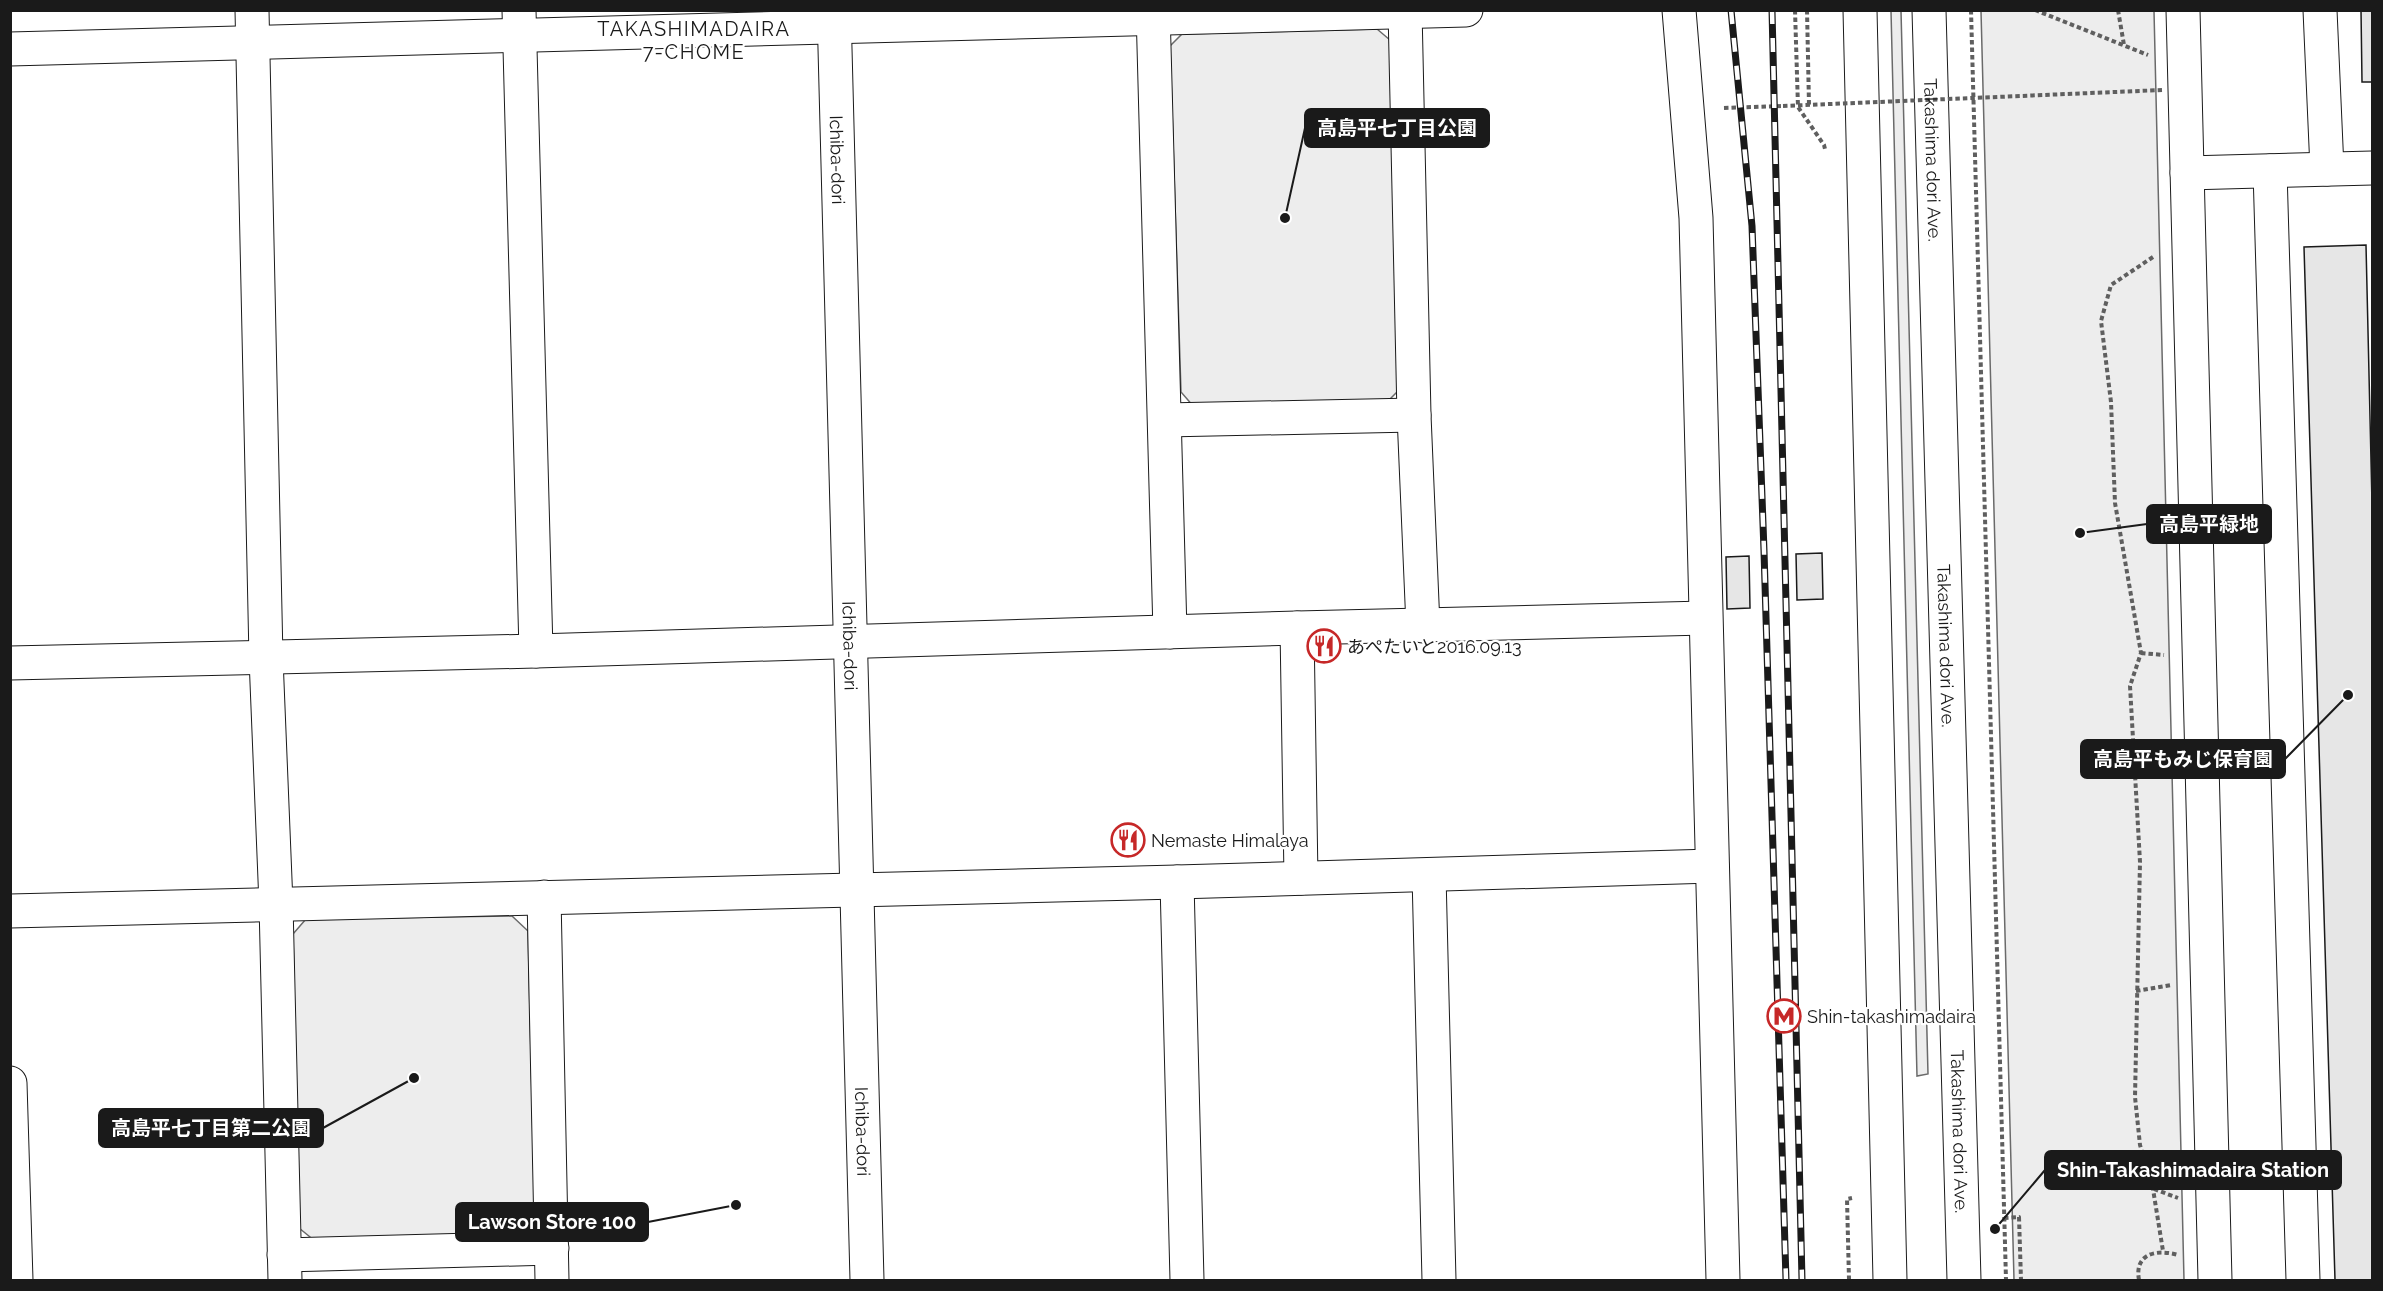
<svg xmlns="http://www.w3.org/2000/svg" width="2383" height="1291" viewBox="0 0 2383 1291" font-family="Raleway,'Noto Sans JP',sans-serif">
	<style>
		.built { fill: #ededed; stroke: #6a6a6a; stroke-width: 1.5 }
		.building { fill: #e6e6e6; stroke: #1a1a1a; stroke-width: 1.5 }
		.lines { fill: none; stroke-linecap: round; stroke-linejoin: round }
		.minor-casing { stroke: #1a1a1a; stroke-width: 35 }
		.major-casing { stroke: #1a1a1a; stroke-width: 35 }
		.path { stroke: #5f5f5f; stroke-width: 4; stroke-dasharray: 4.5 3; stroke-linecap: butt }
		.minor { stroke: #fff; stroke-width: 33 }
		.major { stroke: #fff; stroke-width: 33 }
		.rail-casing { stroke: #1a1a1a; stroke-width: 7 }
		.rail { stroke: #fff; stroke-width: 4.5; stroke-dasharray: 14; stroke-linecap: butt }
		.path-bridge { stroke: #5f5f5f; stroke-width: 4; stroke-dasharray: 4.5 3; stroke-linecap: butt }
		.labels { text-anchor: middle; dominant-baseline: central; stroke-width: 4.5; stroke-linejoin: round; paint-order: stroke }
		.street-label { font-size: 18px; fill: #1a1a1a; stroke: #fff }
		.poi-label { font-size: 18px; fill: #1a1a1a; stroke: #fff; text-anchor: start }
		.neighbourhood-label { font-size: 20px; letter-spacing: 1.5px; fill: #1a1a1a; stroke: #fff }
		.leader { fill: none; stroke: #1a1a1a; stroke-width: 2 }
		.callout-dot { fill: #1a1a1a; stroke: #fff; stroke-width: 2 }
		.callout { fill: #1a1a1a; stroke: #1a1a1a; stroke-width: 2 }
		.callout-label { font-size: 20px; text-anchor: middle; font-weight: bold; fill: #fff }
	</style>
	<rect width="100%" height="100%" fill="#fff"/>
	<g class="built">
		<path d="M1891,11H1901L1928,1074L1917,1076Z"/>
		<path d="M1981,11H2154L2184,1280H2014Z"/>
		<path d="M1377,29L1390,40L1399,390L1386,403L1194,407L1181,392L1170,46L1182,34Z"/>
		<path d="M512,916L528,931L535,1222L519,1236L315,1241L299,1228L293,934L306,919Z"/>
	</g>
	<g class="building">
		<path d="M2361,10H2372V82H2362Z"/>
		<path d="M2366,245L2372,503V1280H2335L2304,247Z"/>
		<path d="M1822,553L1823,599L1797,600L1796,554Z"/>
		<path d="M1749,556L1750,608L1727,609L1726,557Z"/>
	</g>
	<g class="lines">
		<g class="minor-casing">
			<g id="minor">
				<path d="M252,10L266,658L276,904L285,1280"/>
				<path d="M519,10L536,651"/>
				<path id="s1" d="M834,10L867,1280"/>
				<path d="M1153,10L1170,632"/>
				<path d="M1405,10L1414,415L1423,626"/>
				<path d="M1679,10L1696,218L1723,1280"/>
				<path d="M2183,10L2215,1280"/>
				<path d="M2320,10L2327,169"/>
				<path d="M10,49L1466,10"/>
				<path d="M2270,171L2303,1280"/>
				<path d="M2187,173L2372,168"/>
				<path d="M1165,420L1414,415"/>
				<path d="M1297,628L1301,878"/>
				<path d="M10,663L536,651L1297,628L1705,618"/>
				<path d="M1429,875L1439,1280"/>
				<path d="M1177,882L1187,1280"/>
				<path d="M544,897L552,1280"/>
				<path d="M10,911L1177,882L1712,866"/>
				<path d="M10,1083L16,1280"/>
				<path d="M284,1255L552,1248"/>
			</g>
		</g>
		<g class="major-casing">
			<g id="major">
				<path d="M1860,10L1890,1280"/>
				<path id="s2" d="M1929,10L1964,1280"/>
			</g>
		</g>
		<g class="path">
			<path d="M1795,10L1798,107L1824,145L1825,149"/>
			<path d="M1807,10L1809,105"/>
			<path d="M1971,10L2006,1280"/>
			<path d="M2035,10L2148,55"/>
			<path d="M2118,10L2124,45"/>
			<path d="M1724,108L1783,106"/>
			<path d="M2153,257L2111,285L2101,321L2111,402L2115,503L2141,653L2130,686L2140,862L2135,1097L2140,1145L2153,1189L2163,1251"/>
			<path d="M2141,653L2164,655"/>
			<path d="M2136,991L2171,985"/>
			<path d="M2154,1189L2178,1198"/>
			<path d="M2004,1218L2019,1217L2021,1280"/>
			<path d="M1849,1280L1847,1199L1852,1198"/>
			<path d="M2139,1280C2134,1253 2157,1249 2178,1255"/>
		</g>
		<use href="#minor" class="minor"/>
		<use href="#major" class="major"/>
		<g class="rail-casing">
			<g id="rail">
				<path d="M1731,10L1752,226L1764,551L1786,1280"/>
				<path d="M1772,10L1802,1280"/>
			</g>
		</g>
		<use href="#rail" class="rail"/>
		<path class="path-bridge" d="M1783,106L2162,90"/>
	</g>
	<defs>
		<g id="restaurant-ring" transform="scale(1.725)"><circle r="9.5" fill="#fff" stroke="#c62828" stroke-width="1.5"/><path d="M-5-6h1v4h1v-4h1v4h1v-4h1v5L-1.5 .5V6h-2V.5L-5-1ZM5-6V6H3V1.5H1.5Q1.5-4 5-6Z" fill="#c62828"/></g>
		<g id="metro-ring" transform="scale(1.725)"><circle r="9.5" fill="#fff" stroke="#c62828" stroke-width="1.5"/><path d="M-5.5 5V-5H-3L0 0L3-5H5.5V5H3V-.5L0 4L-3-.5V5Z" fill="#c62828"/></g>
	</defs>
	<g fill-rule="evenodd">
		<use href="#restaurant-ring" x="1324" y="646"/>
		<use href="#restaurant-ring" x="1128" y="840"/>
		<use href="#metro-ring" x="1784" y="1016"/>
	</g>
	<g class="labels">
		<g class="street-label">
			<text stroke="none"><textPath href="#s1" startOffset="150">Ichiba-dori</textPath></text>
			<text stroke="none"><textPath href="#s2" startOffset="150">Takashima dori Ave.</textPath></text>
			<text stroke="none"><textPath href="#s1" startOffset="636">Ichiba-dori</textPath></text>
			<text stroke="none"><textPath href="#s2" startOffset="636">Takashima dori Ave.</textPath></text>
			<text stroke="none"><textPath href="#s1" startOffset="1122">Ichiba-dori</textPath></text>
			<text stroke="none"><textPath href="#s2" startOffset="1122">Takashima dori Ave.</textPath></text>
		</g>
		<g class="poi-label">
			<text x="1347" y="646">あぺたいと2016.09.13</text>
			<text x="1151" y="840">Nemaste Himalaya</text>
			<text x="1807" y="1016">Shin-takashimadaira</text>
		</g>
		<g class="neighbourhood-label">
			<text x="694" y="29">TAKASHIMADAIRA<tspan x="694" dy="23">7-CHOME</tspan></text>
		</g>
	</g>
	<path class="leader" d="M1285 218L1305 128M2080 533L2147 524M2348 695L2285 759M414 1078L323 1128M1995 1229L2045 1170M736 1205L648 1222"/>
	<g class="callout-dot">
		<circle cx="1285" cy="218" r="6"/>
		<circle cx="2080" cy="533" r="6"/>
		<circle cx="2348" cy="695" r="6"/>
		<circle cx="414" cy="1078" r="6"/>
		<circle cx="1995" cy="1229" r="6"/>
		<circle cx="736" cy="1205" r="6"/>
	</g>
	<g class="callout">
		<rect x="1305" y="109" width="184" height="38" rx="6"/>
		<rect x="2147" y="505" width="124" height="38" rx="6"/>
		<rect x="2081" y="740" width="204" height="38" rx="6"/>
		<rect x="99" y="1109" width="224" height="38" rx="6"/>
		<rect x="2045" y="1151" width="296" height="38" rx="6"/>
		<rect x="456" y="1203" width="192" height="38" rx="6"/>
	</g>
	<g class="callout-label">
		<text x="1397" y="135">高島平七丁目公園</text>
		<text x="2209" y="531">高島平緑地</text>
		<text x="2183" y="766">高島平もみじ保育園</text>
		<text x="211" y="1135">高島平七丁目第二公園</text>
		<text x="2193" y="1177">Shin-Takashimadaira Station</text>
		<text x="552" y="1229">Lawson Store 100</text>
	</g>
	<rect width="2383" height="1291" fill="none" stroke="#1a1a1a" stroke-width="24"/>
</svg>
